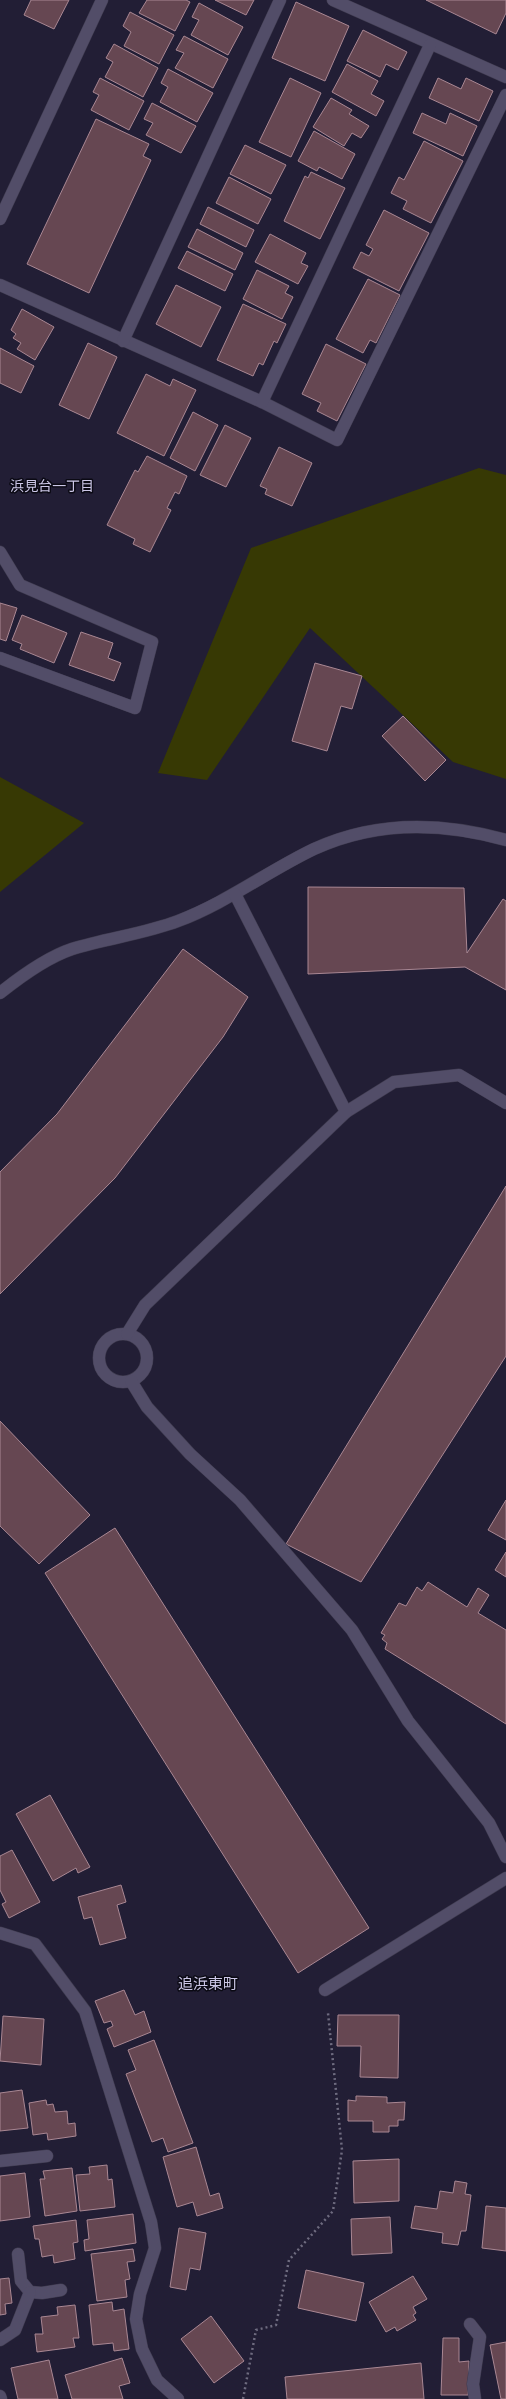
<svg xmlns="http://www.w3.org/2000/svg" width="506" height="2399" viewBox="0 0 506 2399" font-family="'Space Grotesk','Noto Sans JP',sans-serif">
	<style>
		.green { fill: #373904 }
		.building { fill: #664752; stroke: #a98793 }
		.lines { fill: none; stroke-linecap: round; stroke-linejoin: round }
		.minor-casing { stroke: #3f3b4f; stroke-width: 13 }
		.path { stroke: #6e6b7f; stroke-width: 2.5; stroke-dasharray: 2 3; stroke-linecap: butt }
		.minor { stroke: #524d68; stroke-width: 12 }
		.labels { text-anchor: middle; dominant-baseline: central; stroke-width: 3; stroke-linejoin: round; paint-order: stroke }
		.neighbourhood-label { font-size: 14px; fill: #ccc7e7; stroke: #0b0a14 }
		.quarter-label { font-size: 15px; fill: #ccc7e7; stroke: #0b0a14 }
	</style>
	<rect width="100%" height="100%" fill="#221e35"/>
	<g class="green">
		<path d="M479,468L506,475V779L453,762L310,628L207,780L158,773L251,548Z"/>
		<path d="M0,777L84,823L0,892Z"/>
	</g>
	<g class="building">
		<path d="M31,0H69L54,29L24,15Z"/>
		<path d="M147,0H186L190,2L175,31L139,13Z"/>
		<path d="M215,0H254L246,15Z"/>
		<path d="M426,0H506V13L496,34Z"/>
		<path d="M296,2L349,26L325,81L272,58Z"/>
		<path d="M199,3L243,27L228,55L191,35L199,20L192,17Z"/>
		<path d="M130,12L174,35L159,64L124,46L131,32L123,26Z"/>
		<path d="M363,30L407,52L398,70L386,64L380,77L347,61Z"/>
		<path d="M184,36L228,59L213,88L175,68L184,53L176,50Z"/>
		<path d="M114,44L158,68L143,97L105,77L113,62L106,58Z"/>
		<path d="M347,64L378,81L371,94L384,101L376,116L332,92Z"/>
		<path d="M168,69L213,93L197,122L160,102L168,87L161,83Z"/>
		<path d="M100,78L144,101L129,130L91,110L99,95L93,92Z"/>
		<path d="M290,78L321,93L291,157L259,142Z"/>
		<path d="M438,78L461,89L466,78L493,91L479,121L429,98Z"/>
		<path d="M331,98L352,110L349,114L369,126L361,138L352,133L344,146L313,127Z"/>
		<path d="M152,103L196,126L181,153L146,135L153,123L144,119Z"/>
		<path d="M422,113L446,124L450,113L477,126L463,156L413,133Z"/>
		<path d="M96,119L149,144L143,156L151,160L89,293L27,264Z"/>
		<path d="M314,131L355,154L342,179L319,167L317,171L298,161Z"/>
		<path d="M424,141L463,161L431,223L403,209L407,201L391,193L399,177L404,180Z"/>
		<path d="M245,145L286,165L271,194L230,174Z"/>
		<path d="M311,172L345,188L320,239L284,221L305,176L308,178Z"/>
		<path d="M229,177L271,199L258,224L216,203Z"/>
		<path d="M208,207L254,230L246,247L200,224Z"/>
		<path d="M384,210L429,233L399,291L353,268L361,252L369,256L373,249L366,245Z"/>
		<path d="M197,229L243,253L235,270L188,247Z"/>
		<path d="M270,234L306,253L301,263L308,266L298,284L255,262Z"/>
		<path d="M187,251L233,274L225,291L178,268Z"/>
		<path d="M257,270L289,286L285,293L293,297L282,319L243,299Z"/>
		<path d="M368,279L400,295L376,343L370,340L363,353L336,339Z"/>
		<path d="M176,285L221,307L201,347L156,324Z"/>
		<path d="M243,304L286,324L277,343L274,341L263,365L259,363L253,376L217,360Z"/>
		<path d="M22,309L54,327L35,360L17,349L21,343L13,338L16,334L11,330Z"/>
		<path d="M88,343L117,357L89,419L59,405Z"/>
		<path d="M326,344L366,364L337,421L317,411L321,403L302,394Z"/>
		<path d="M0,348L34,366L21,393L0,383Z"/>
		<path d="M146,374L170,386L173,379L196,390L164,456L117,433Z"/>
		<path d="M193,412L218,425L195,471L170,458Z"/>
		<path d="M225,425L251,438L226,487L200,475Z"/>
		<path d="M279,447L312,463L292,506L265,494L267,489L260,486Z"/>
		<path d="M147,456L187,476L179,494L175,492L167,508L171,510L150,552L133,544L135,539L107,525L135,470L138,472Z"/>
		<path d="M0,603L17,608L6,641L0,639Z"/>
		<path d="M22,615L67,633L54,663L20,649L22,644L12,640Z"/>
		<path d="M81,632L113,643L108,658L121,663L114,681L69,665Z"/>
		<path d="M315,663L362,676L352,709L341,706L327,751L292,741Z"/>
		<path d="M403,716L446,760L425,781L382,736Z"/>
		<path d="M308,887L464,888L467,953L503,899L506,901V990L465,967L308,974Z"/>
		<path d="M183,949L248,997L223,1037L115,1178L0,1294V1172L57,1114Z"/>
		<path d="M506,1186V1356L361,1582L286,1544Z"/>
		<path d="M0,1421L90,1515L39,1564L0,1526Z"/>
		<path d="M506,1500V1540L488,1530Z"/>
		<path d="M115,1528L369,1928L298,1973L45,1573Z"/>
		<path d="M506,1552V1577L495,1570Z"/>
		<path d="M428,1582L467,1607L478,1588L489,1595L478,1613L506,1630V1724L385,1649L387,1643L382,1639L385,1635L381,1633L399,1603L406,1606L417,1587L422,1591Z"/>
		<path d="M50,1795L90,1867L78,1873L76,1868L53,1881L16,1814Z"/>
		<path d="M12,1850L40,1902L9,1918L2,1904L6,1902L0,1890V1856Z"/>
		<path d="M121,1885L126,1902L117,1905L126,1938L100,1945L92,1917L84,1919L78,1897Z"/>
		<path d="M124,1990L135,2015L144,2011L151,2032L114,2047L107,2029L113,2026L111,2021L104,2023L95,2001Z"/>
		<path d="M338,2015H399L398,2078L360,2077L361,2046H337Z"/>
		<path d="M3,2016L44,2019L41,2065L0,2061Z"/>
		<path d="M154,2040L193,2143L168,2152L163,2138L152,2142L126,2074L136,2070L128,2050Z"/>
		<path d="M22,2090L28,2128L0,2131V2093Z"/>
		<path d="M356,2096L387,2097V2103L405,2102L404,2120H398V2126H389V2132H373V2121H348V2100L356,2101Z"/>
		<path d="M46,2100L47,2105L53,2104L55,2112L67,2111L68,2124L75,2123L76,2136L48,2140L47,2133L33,2135L29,2103Z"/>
		<path d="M196,2147L210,2196L219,2193L223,2208L197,2216L193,2202L177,2207L163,2157Z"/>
		<path d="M399,2159V2201L354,2203L353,2161Z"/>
		<path d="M107,2165L108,2180L112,2179L115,2207L80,2211L76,2175L90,2174L89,2167Z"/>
		<path d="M72,2168L77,2211L45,2216L40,2179H45L43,2171Z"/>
		<path d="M25,2173L30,2217L0,2221V2176Z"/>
		<path d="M455,2181L467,2183L465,2194L471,2195L466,2231H461L458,2245L442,2243L443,2233L411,2228L415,2206L437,2209L440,2191L453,2193Z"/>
		<path d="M486,2206L506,2208V2251L482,2248Z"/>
		<path d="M133,2214L136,2243L85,2251L84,2240L89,2239L87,2220Z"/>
		<path d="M390,2217L392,2253L352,2255L351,2219Z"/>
		<path d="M76,2220L78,2242L73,2243L75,2259L54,2263L53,2255L42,2257L39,2239H35L33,2226Z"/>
		<path d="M179,2228L206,2233L200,2270L190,2268L186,2290L170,2287Z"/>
		<path d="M133,2249L135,2261L127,2262L130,2279L125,2280L127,2297L97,2301L91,2254Z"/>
		<path d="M306,2270L364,2283L356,2321L298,2308Z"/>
		<path d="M413,2276L427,2299L413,2307L416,2313L413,2315L416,2320L397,2331L395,2327L386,2332L369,2302Z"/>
		<path d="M9,2278L12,2303L5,2304L6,2314L0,2315V2279Z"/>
		<path d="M112,2302L113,2311L124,2309L129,2349L114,2351L113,2343L93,2345L89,2305Z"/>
		<path d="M75,2305L79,2338H73L75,2347L37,2352L35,2334H43L41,2317L58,2315L57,2307Z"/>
		<path d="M211,2316L244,2361L214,2383L181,2339Z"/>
		<path d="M443,2338H459V2362L469,2361L468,2395H441Z"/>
		<path d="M506,2342V2399H501L490,2345Z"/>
		<path d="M122,2358L130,2383L119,2386L123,2399H72L65,2375Z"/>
		<path d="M49,2360L58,2399H18L11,2368Z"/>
		<path d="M421,2363L424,2399H287L285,2377Z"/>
	</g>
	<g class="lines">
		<g class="minor-casing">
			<g id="minor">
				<path d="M333,0L506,77"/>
				<path d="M0,219L102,0"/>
				<path d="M0,285L262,402L337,440L506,95"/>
				<path d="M123,341L280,0"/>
				<path d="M262,402L430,45"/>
				<path d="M0,552L20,585L152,642L135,708L0,658"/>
				<path d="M0,993C20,977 48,957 72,949C107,938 144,934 178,921C226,903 268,871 314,849C375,821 442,822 506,840"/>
				<path d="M346,1112L394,1082L459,1075L506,1103"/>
				<circle cx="123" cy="1358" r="24"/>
				<path d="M127,1334L145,1305L346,1112L235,894"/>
				<path d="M131,1381L147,1407L190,1454L240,1500L352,1630L408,1721L489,1823L506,1857"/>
				<path d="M0,1933L35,1944L85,2011L151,2222L155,2248L140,2294L136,2319L142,2349L157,2380L178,2399"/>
				<path d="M325,1990L506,1878"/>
				<path d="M0,2161L47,2156"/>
				<path d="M18,2254L21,2281L30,2292L42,2293L61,2290"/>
				<path d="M470,2324L480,2337L473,2384L475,2399"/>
				<path d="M0,2340L15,2330L30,2292"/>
				<path d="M0,2396L1,2399"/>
			</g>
		</g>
		<path class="path" d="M243,2399L256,2330L276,2325L289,2260L333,2211L342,2150L328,2013"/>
		<use href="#minor" class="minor"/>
	</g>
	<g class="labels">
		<g class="neighbourhood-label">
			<text x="52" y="486">浜見台一丁目</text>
		</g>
		<g class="quarter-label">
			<text x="208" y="1983">追浜東町</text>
		</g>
	</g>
</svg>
